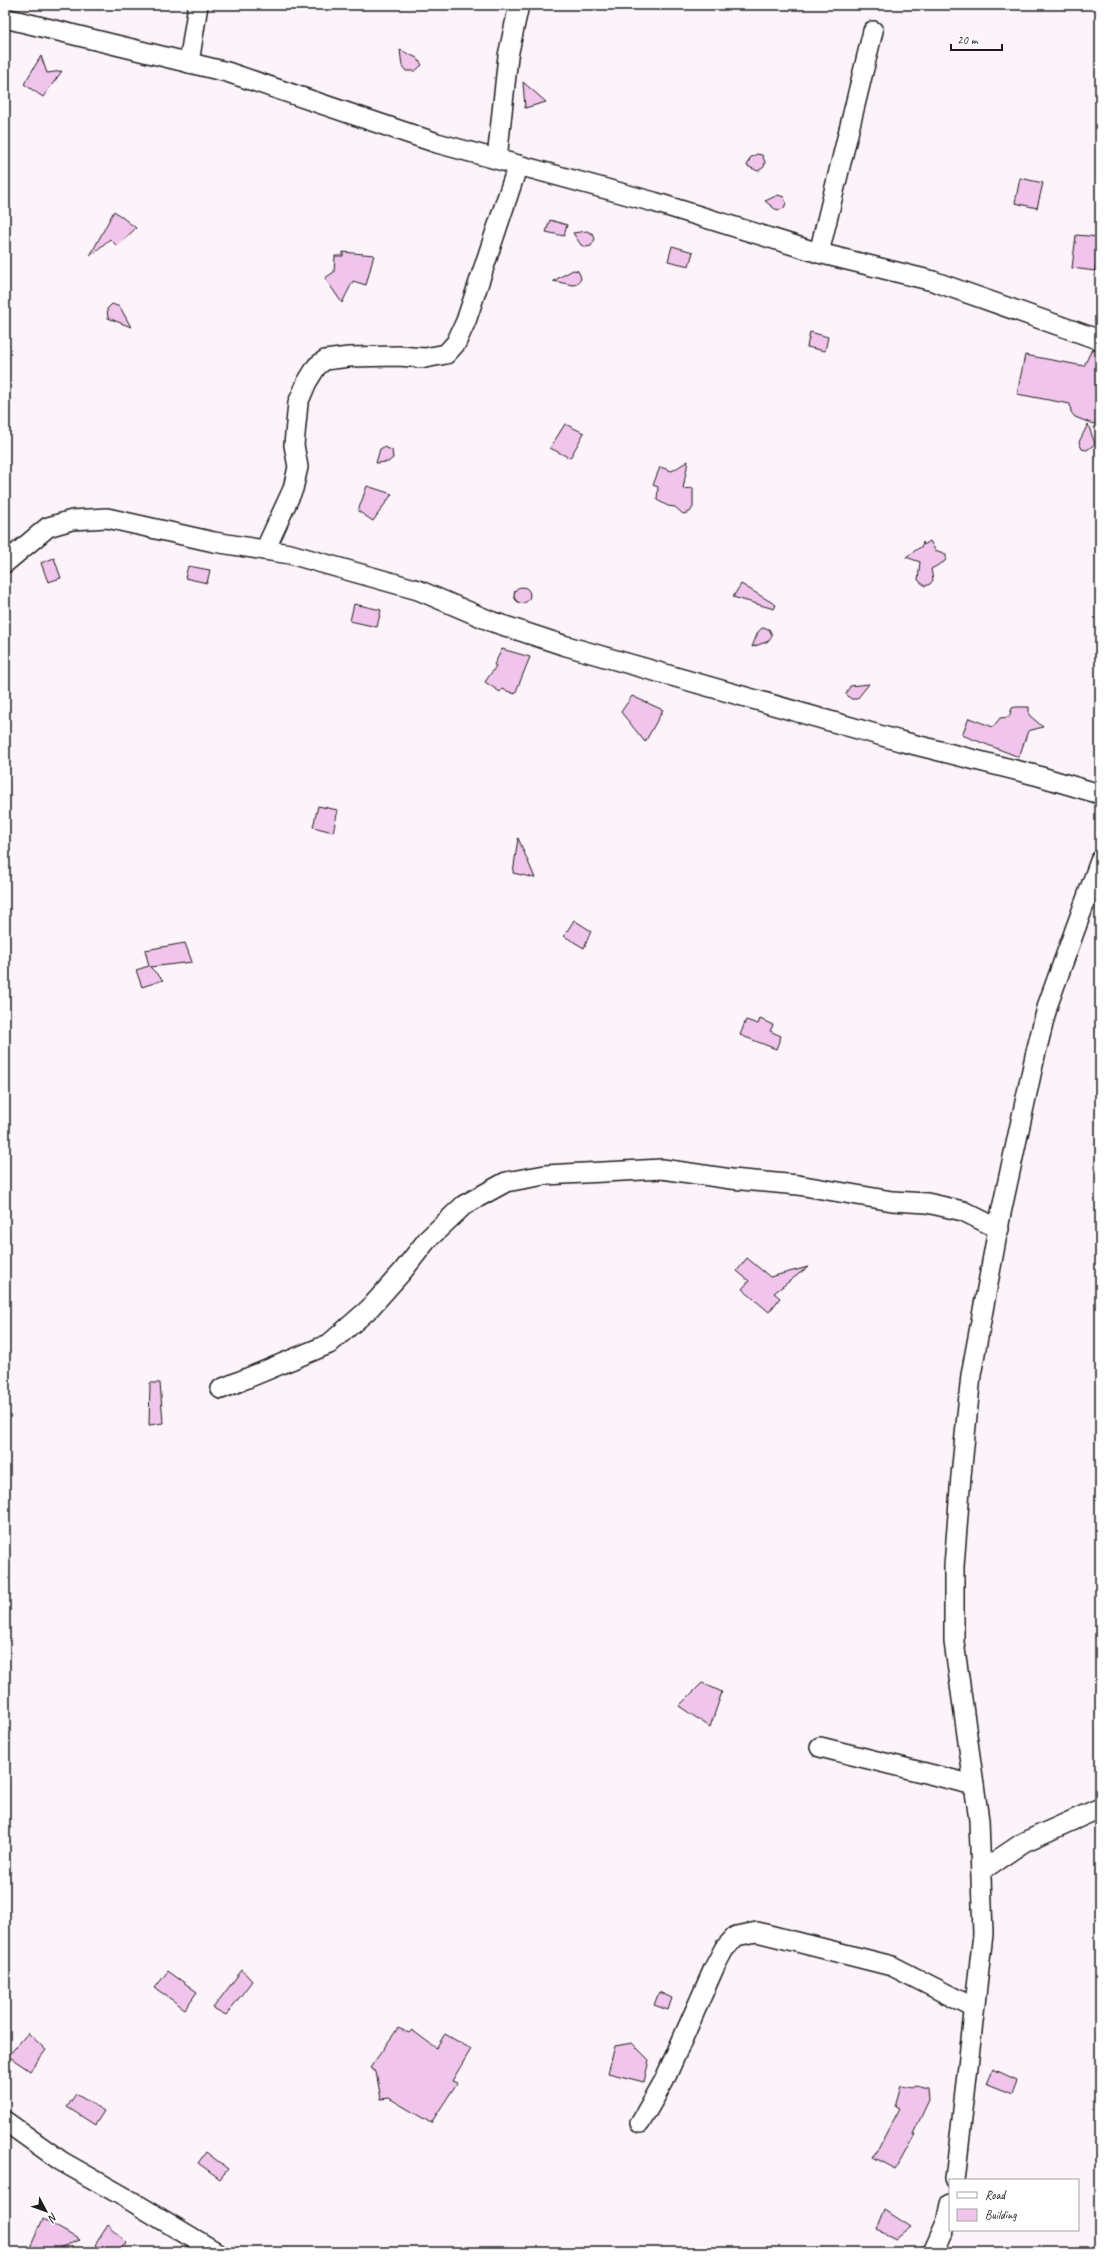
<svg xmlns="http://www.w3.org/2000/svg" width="1105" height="2257" viewBox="0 0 1105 2257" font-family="Caveat,sans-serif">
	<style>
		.building { fill: #f1c5eb; stroke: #1c1c1c }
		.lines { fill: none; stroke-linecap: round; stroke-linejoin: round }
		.minor-casing { stroke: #1c1c1c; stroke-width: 22 }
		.minor { stroke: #fff; stroke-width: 19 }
	</style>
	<rect width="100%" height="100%" fill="#fcf3fb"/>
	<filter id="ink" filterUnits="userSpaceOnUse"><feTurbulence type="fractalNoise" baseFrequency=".025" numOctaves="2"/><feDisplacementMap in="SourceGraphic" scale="8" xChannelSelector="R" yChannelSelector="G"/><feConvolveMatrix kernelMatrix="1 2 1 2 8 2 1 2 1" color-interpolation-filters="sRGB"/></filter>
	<g filter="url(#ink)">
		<g class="building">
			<path d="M400,50L417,58L422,65L415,71H406L402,66Z"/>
			<path d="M41,56L47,73L62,71L43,97L24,84Z"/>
			<path d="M523,82L546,102L525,108Z"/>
			<path d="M757,154L762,155L765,162L764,167L758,171L747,166L750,158Z"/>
			<path d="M1020,178L1043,183L1037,208L1015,203Z"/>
			<path d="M778,195L784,197L786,203L784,208L780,210L775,209L765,201Z"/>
			<path d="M114,211L136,228L117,246L110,239L90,256Z"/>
			<path d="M550,220L567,225L564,236L546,232Z"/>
			<path d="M587,231L593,234L595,239L591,246L586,247L581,245L573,233Z"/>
			<path d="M1076,235L1100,237L1095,271L1072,268Z"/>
			<path d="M672,246L693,252L689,266L668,261Z"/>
			<path d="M343,252L374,255L366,285L353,281L342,303L325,278L334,272L335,256H343Z"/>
			<path d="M573,270L578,271L580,275L581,279L577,284L573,285L553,281Z"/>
			<path d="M112,304L120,307L131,327L108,318L107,309Z"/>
			<path d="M810,332L828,337L825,351L807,347Z"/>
			<path d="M1092,349L1100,351V421L1093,424L1075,417L1071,412L1070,404L1017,394L1025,355L1084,366Z"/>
			<path d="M565,424L584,433L570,458L550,448Z"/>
			<path d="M1088,424L1095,444L1087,450L1082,449L1079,442Z"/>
			<path d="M384,447L392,450L393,458L388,462L376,463L380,449Z"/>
			<path d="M688,461L683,489L693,488V507L690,512L683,514L675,507L668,506L657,500L658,487L653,485L660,467L672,471Z"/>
			<path d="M367,486L392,494L373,521L358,511Z"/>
			<path d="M930,541L935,550L946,554V559L944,562L931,569L933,580L930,584L925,586L918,580L920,562L906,557L922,546L923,542L924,545Z"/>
			<path d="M54,558L61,578L48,582L41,563Z"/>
			<path d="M188,566L210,570L207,583L185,578Z"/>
			<path d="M741,584L776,605L774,609L733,597Z"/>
			<circle cx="522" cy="595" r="8"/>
			<path d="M354,604L381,610L377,627L350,621Z"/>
			<path d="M762,628L769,629L772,635L769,641L752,647L758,632Z"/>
			<path d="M502,649L530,657L515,694L502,689L500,692L485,682L496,666L494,665Z"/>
			<path d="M869,684L857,699H851L846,694L850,686Z"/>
			<path d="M632,696L663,710L645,742L621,712Z"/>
			<path d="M1016,707H1029V715L1043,727L1028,731L1019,757L962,735L969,718L993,727L1000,718L1009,717L1012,708Z"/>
			<path d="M318,806L338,810L333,832L313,827Z"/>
			<path d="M518,838L535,878L513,873Z"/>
			<path d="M574,920L591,931L584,948L564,936Z"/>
			<path d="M185,943L192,962L150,967L163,980L142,987L136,970L149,966L145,950Z"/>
			<path d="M760,1019L773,1025L770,1031L781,1036L776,1049L740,1035L746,1020L758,1024Z"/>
			<path d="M747,1258L770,1277L808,1267L774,1293L780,1298L769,1312L742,1289L749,1281L737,1271Z"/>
			<path d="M150,1383H160L163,1423L149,1425Z"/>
			<path d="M702,1683L722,1692L710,1727L679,1706Z"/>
			<path d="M242,1970L252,1981L226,2015L213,2008Z"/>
			<path d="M168,1971L197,1992L185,2009L155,1988Z"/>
			<path d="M659,1992L672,1998L668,2010L654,2005Z"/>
			<path d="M398,2028L409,2033L412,2030L436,2048L445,2034L471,2049L452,2081L457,2083L431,2123L389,2098L381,2099L376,2072L370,2068Z"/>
			<path d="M28,2033L46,2050L30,2071L8,2056Z"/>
			<path d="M632,2043L649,2060L644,2082L608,2073L615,2046Z"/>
			<path d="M993,2070L1017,2081L1012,2094L987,2084Z"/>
			<path d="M901,2085L912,2087L915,2085L928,2088L929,2100L913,2134H915L896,2169L873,2157L899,2108L895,2106Z"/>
			<path d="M76,2094L104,2111L95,2125L67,2107Z"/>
			<path d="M206,2152L228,2169L220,2179L198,2163Z"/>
			<path d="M885,2210L911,2227L896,2239L877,2230Z"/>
			<path d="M43,2219L80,2240L48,2252H28Z"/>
			<path d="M108,2225L127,2243L116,2252H104L95,2245Z"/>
		</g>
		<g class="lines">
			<g class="minor-casing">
				<g id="minor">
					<path d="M5,18L227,72L437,143L654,202L819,253L933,281L1100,340"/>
					<path d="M189,63L198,5"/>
					<path d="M497,159L508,56L519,5"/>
					<path d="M819,253L873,31"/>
					<path d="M265,550L293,489L298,467L294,445L298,403L307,382L317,366L325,360L349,357L398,356L425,358L446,354L456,343L466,321L518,165"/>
					<path d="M5,563L48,527L72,520L107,518L214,542L290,554L418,590L493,622L563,645L900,741L1035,775L1100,794"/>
					<path d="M221,1389L329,1344L369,1309L402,1272L427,1240L464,1205L506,1182L545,1175L662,1169L731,1179L798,1185L892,1201L927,1203L963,1211L999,1229"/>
					<path d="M820,1747L974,1785"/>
					<path d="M981,1871L1024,1842L1100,1808"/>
					<path d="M5,2121L61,2161L128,2199L216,2252"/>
					<path d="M640,2123L664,2081L714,1968L724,1949L736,1936L757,1932L892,1966L974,2008"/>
					<path d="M955,2180L983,1934L979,1820L954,1642V1566L961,1476L971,1375L1001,1213L1035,1056L1048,1004L1100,861"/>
					<path d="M933,2252L946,2223L950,2204"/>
				</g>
			</g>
			<use href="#minor" class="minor"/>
		</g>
	</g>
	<rect width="1105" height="2257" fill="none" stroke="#fff" stroke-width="20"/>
	<rect x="10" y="10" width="1085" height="2237" fill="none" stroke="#1c1c1c" stroke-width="1.5" filter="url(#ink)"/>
	<rect x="949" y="2179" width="130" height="52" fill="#ffffff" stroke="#a4a4a4"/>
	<rect x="957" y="2192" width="20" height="6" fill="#ffffff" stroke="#a4a4a4"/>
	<text x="985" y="2199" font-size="12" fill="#1c1c1c">Road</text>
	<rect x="957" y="2209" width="20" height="12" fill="#f1c5eb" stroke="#a4a4a4"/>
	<text x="985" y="2219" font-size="12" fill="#1c1c1c">Building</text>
	<g transform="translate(46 2211) rotate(131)" stroke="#ffffff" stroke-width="3" paint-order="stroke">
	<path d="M0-3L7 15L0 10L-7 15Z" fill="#1c1c1c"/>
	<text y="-6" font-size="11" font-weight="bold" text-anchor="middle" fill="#1c1c1c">N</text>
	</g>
	<path d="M951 44v6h51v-6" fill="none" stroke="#1c1c1c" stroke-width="2"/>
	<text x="957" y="44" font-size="12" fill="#1c1c1c" stroke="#ffffff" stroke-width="3" paint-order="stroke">20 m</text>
</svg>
